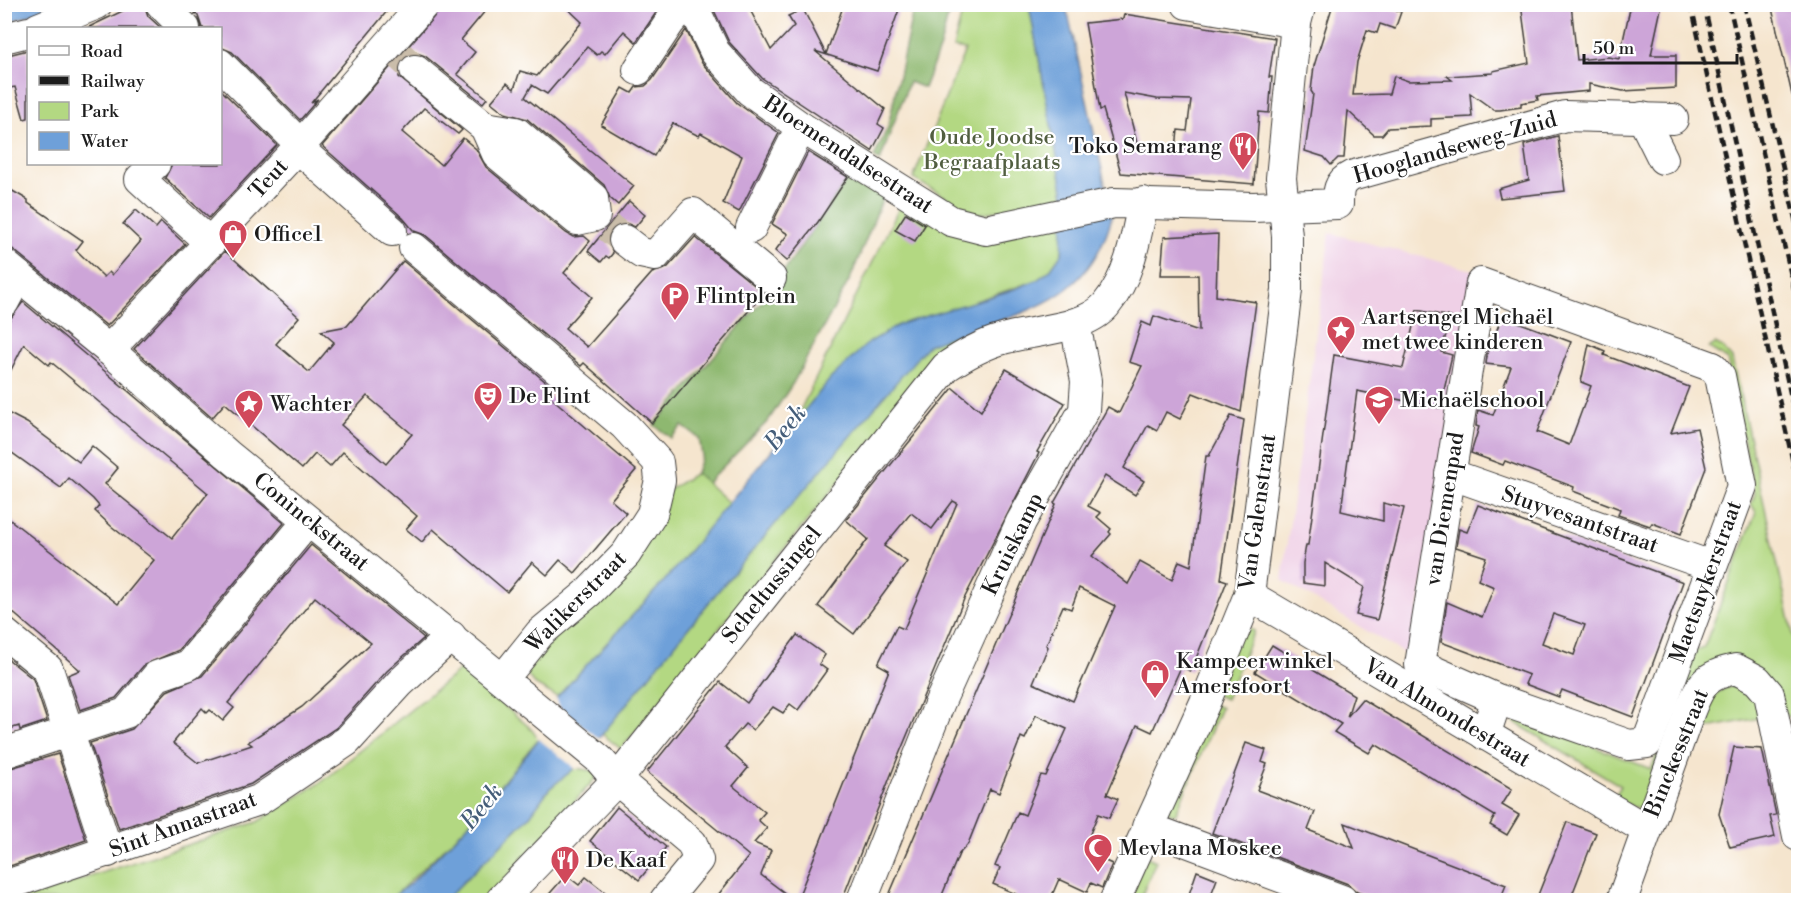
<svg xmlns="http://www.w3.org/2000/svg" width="1803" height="905" viewBox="0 0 1803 905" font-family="'Libre Bodoni',serif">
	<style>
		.built { fill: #efd0e6 }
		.green { fill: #b3d882; stroke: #687a4f; stroke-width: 1.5 }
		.forest { fill: #8eb870; stroke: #556a46; stroke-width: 1.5 }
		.water { fill: #6ea0d9; stroke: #455e7a; stroke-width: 1.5 }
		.pier { fill: #f5e5ce }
		.building { fill: #cda5d8; fill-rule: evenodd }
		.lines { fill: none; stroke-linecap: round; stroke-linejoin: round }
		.minor-tunnel { stroke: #cabdaa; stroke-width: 30; stroke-dasharray: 30 15; stroke-linecap: butt }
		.minor-casing { stroke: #3d3a37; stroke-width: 32 }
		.minor { stroke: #fff; stroke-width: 30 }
		.rail { stroke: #1c1c1c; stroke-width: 4.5; stroke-dasharray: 9 4.5; stroke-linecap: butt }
		.labels { text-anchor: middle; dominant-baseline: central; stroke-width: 4.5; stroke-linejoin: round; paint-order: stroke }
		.park-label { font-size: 22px; fill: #515e40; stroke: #fff }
		.poi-label { font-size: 22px; fill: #1c1c1c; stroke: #fff; text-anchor: start }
		.street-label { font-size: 22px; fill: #1c1c1c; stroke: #fff }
		.water-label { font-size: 24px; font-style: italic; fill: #455e7a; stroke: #fff }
	</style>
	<rect width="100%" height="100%" fill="#fff"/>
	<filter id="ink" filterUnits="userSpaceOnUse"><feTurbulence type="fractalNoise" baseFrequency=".0167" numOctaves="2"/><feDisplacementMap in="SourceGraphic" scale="12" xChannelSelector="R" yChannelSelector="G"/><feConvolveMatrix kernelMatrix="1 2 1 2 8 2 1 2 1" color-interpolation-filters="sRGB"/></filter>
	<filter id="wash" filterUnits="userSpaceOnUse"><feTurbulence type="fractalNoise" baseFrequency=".008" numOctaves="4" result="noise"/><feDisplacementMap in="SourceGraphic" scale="24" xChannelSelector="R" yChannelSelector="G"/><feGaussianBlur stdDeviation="1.35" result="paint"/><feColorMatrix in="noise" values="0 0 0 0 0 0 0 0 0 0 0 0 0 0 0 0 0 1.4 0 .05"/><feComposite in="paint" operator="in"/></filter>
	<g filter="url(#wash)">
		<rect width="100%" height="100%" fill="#f5e5ce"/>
		<path class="built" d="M1330,233L1476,271L1410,657L1282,580Z"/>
		<g class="green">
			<path d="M964,5H1029L1064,195L1010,209L977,214L913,179L965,50L953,48Z"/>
			<path d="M900,206L1064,225L1062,253L1050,270L1037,280L973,302L794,423Z"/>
			<path d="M961,332L621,749L602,734L719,590L917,356L928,345Z"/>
			<path d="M1715,344L1723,348L1732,359L1798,657V714L1787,717L1717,662L1646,811L1613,799L1621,786L1514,722L1520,712L1527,721L1651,769L1695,651L1704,647L1756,512L1751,504L1755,494L1727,359L1709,348Z"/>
			<path d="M696,473L729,503L667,578L557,697L534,684L526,673L670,489Z"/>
			<path d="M1242,626L1254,631L1226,699L1213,694Z"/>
			<path d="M461,669L528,726L539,738L466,827L390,900H19L257,822L323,781Z"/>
			<path d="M1741,685L1755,696L1760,718L1702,729C1709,705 1712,686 1741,685Z"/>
			<path d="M1210,703L1221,708L1175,815L1164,810Z"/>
			<path d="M575,768L601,772L487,900H445L529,817L549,789Z"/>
			<path d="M1143,855L1156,861L1140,900H1124Z"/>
		</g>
		<g class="forest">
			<path d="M914,5H951L940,47L924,88L909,82L880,161L874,157L888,127Z"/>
			<path d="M851,174L884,195L851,277L793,383L768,421L707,483L696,473L702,455L699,438L682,426L671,438L654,425L768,294Z"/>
		</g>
		<g class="water">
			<path d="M5,5H61L5,23Z"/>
			<path d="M1029,5H1065L1069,18L1112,216C1087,314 1006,313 928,345L719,590L575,768L549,789L529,817L445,900H389L412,882L466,827L539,739L557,697L667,578L831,378L868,343L900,324L1009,291L1037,280L1050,270L1062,253L1064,195Z"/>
		</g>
		<path class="pier" d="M559,691L556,697L560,708L601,740L577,770L536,737Z"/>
		<g id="blocks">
			<g class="building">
				<path d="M137,4H144L148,16L161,28H87Z"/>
				<path d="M186,4H393L311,103L318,99L300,120L232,52L220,47V28H202L198,16Z"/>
				<path d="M445,4H491L461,40L475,52L457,74L487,98L483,103L425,56L417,53L408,54L398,67L399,77L462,130L458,134L424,108L402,132L441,165L463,138L476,149L486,167L566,233L573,237L584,236L590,241L564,273L592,297L565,328L587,347L652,273L667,268L695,237L764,293L652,423L584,363L581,366L425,235L414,231L403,218L322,146Z"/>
				<path d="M563,4H662L636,42L624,31L605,54L601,51L597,55L587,47L547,94L532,85L525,97L634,186L618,205L610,198L604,185L527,119L505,113L491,102L507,83L514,89L520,71L537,76L582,22Z"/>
				<path d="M711,4H747L771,50L794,26L788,16L803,9L826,54L844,4H901L877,71L815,51L885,109L878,124L884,128L872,151L762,78L729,42Z"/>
				<path d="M1333,4H1378L1401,12L1395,29L1380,24L1377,33L1367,30L1357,62L1353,95L1389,94L1394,76L1408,81L1452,80L1447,76L1493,73V71L1529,63L1521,4H1571L1577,60L1608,57L1619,59L1631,4H1662L1651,55H1676V88L1623,91L1589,84V91L1537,96L1538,100L1521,103V107L1500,110H1494L1470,93L1472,117L1431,119V126L1388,128L1382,135H1374L1348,111L1344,158H1338L1331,165L1324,157L1305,151L1313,94L1311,91L1314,66Z"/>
				<path d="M1771,4H1798V94L1792,95Z"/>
				<path d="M1124,14L1275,38L1269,77H1272L1269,113L1259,112L1254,184L1121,173L1103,109L1100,110L1085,23L1123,19ZM1124,93L1157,99L1191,100L1187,131L1178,130L1176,149L1138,147Z"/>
				<path d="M686,30L702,63L737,103L779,133L739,212L723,203L742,156L701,133L699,136L673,123L654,156L601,125L623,88L632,93L636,87L645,86L652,80Z"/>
				<path d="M28,50V118L24,119L15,87L4,89V56Z"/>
				<path d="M220,89L277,145L209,218L165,178L172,164H220Z"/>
				<path d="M1558,136L1565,191L1500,198L1498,189L1529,180L1524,145Z"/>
				<path d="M808,152L848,177L818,222L787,261L775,251L788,234L772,224Z"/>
				<path d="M4,186L28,200V203L83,241L76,250L104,277L109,272L112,275L141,241L123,224L136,210L156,228L161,222L185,244L107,326L4,242Z"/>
				<path d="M629,201L645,215L635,227L626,223L611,229L607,238L613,253L609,258L606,256L601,262L588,251Z"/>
				<path d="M906,213L925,225L915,241L895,230Z"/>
				<path d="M1218,234L1216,296L1256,302L1241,412L1193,393L1180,419L1166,412L1157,430L1148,425L1124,468L1144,481L1135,495L1105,476L1088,506L1101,513L1097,517L1111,529L1109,532L1111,534L1092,556L1128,584L1140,562L1172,580L1179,561L1191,566L1206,456H1209L1231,416L1244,420L1221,579L1227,581L1191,671L1181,667L1152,732L1137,725L1107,794L1118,799L1109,818L1098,814L1083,851L1112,864L1102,888L1091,883L1087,892L1059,879L1050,900H1013L1016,894L993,884L1000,868L995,866L1018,812L1025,815L1041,775L1046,776L1067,729L1036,715L1025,739L1021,737L999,793L990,789L968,844L959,854L940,900H887L1036,550L1056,504L1054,503L1108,407L1119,413L1142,366L1129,362L1142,322L1151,326L1154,316L1199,331L1198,275H1161L1164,237ZM1079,588L1115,606L1073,701L1033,683L1048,647L1046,645L1063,606L1071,609Z"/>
				<path d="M225,251L299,317L276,344L309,372L334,342L321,331L347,326L403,261L553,388L547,394L636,470L611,500L626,513L575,573L560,560L547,575L532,562L507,592L433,529L422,542L406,529L417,516L343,452L330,467L315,454L302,469L225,403L212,418L134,349ZM367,396L412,434L386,464L341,425Z"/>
				<path d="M23,302L284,523L179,650L144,665L116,698L80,710L68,675L80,670L4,605V515L118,604L154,560L111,526L95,511L99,506L93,499L69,478L61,488L4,447V411L27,423L79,462L92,446L118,468L105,484L172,538L208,493L51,362L49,365L24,344L4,384V327Z"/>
				<path d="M1417,310L1451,317L1441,352L1452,355L1440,408L1357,391L1341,511L1383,521V503L1404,508L1377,620L1356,615L1364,587L1325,563V586L1303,583V563L1306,545H1308L1334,355L1403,368Z"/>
				<path d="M1502,316L1571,342L1537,432L1569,445L1591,386L1581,382L1589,344L1605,351L1604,355L1689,387L1671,433L1697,428L1706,468L1681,534L1652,523L1650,526L1618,515L1620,509L1573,491L1574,487L1505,461L1503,465L1471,453L1479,427L1476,426L1478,410L1493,415L1511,367L1486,364L1489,339L1493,340Z"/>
				<path d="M1006,369L1065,403L1037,452L1039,453L964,599L898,757L842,900H797L889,670L878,664L897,626L904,629L957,503L953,501L932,529L911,513L884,546L907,562L854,634L818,606L868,539L846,520L953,388L981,411Z"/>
				<path d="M1478,505L1683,582L1633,717L1562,690L1559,697L1525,684L1529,675L1441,642L1447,602L1482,617L1494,587L1478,580L1486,557L1456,547L1459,529L1467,532ZM1553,614L1585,625L1574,655L1542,643Z"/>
				<path d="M311,545L424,638L387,671L336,728L251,784L119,829L90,743L132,729L167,691L202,676ZM315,597L371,643L302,707L248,742L252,745L198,763L173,743L202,708L207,713L210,710L223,721L234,708L228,703Z"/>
				<path d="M797,635L825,655L819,664L827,670L798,710L790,704L783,713L773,707L753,730L745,724L725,747L748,768L733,786L765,812L758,820L767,828L754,843L771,850L761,875L794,900H714L749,856L647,772L720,682L747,703Z"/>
				<path d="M1272,645L1354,695L1347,717L1362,699L1512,789L1502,805L1519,815L1507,835L1490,825L1495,816L1375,744L1369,753L1334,732L1341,724L1255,672Z"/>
				<path d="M4,656L33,679L47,721L20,730L19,726L4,731Z"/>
				<path d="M1246,743L1266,750L1262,762L1267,764L1257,790L1315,812L1308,830L1354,848L1345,823L1506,885L1500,900H1378L1357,892L1348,884L1212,833Z"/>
				<path d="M1734,747L1762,749L1776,815L1770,816L1775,837L1730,847L1719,814Z"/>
				<path d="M58,754L86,840L4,868V770Z"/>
				<path d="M617,807L666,847L639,880L590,841Z"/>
				<path d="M1567,822L1596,833L1570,900H1536Z"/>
				<path d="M1197,871L1217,879L1209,900H1187Z"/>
				<path d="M566,875L579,885L586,877L615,900H544Z"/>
			</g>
		</g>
	</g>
	<g filter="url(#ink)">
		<use href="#blocks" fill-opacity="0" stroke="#3d3a37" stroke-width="1.5"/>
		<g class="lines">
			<g class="minor-tunnel">
				<path d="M400,56L415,70"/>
				<path d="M608,227L624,240"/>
			</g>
			<g class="minor-casing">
				<g id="minor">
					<path d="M161,4L185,28"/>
					<path d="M692,4L715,52L750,91L801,127L951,221L986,230L1114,203L1253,207L1338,204C1338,192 1338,182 1351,176L1565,116L1673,119"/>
					<path d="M1187,4L1296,23"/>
					<path d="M38,28L97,4"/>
					<path d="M4,38L28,32"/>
					<path d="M220,64L300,144"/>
					<path d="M415,70L485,127L497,154L577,220L595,216L593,198L516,132L485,127"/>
					<path d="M638,70L670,22L686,4"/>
					<path d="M1642,117L1663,159"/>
					<path d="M298,148L392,231"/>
					<path d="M155,164L140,179L210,243"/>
					<path d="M751,228L801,127"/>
					<path d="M624,240L641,253L655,256L693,213L771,278"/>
					<path d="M414,248L624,425L658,462L660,480L652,514L626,554L588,593L540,633L503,679"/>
					<path d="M4,264L109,350L227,454L599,759L617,780L692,843L698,860L665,900"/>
					<path d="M4,302L18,276"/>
					<path d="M109,350L298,148L424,4"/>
					<path d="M1450,474L1711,566"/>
					<path d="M1249,595L1647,830"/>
					<path d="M4,633L48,669L108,852"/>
					<path d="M1485,735L1497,699L1629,745L1647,743L1742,486L1720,376L1713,367L1481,283L1420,665L1497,699"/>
					<path d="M4,753L126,713L157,676L189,665L308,521"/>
					<path d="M1147,827L1342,900"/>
					<path d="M4,886L259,800L347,741L400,683L451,636"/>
					<path d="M501,900L617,780L946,367C964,355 981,345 1003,339C1033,330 1085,330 1106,305C1130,276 1136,238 1143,202"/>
					<path d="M862,900L940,702L1021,522L1084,410L1086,381L1075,323"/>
					<path d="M1115,900L1207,698L1249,595L1287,290V236L1281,178L1296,23L1301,4"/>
					<path d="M1622,900L1690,711C1701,683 1706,675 1736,669L1757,680L1769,694L1798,836"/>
				</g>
			</g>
			<use href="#minor" class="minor"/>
			<g class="rail">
				<path d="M1691,4L1798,485"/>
				<path d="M1704,4L1798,429"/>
				<path d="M1729,4L1798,306"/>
				<path d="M1744,4L1798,231"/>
			</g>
		</g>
	</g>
	<defs>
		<g id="restaurant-pin" transform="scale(1.5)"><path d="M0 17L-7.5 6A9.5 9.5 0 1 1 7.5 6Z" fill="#d1495b" stroke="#fff"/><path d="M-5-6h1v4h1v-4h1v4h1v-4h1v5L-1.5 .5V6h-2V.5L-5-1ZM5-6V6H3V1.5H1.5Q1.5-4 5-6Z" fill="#fff"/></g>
		<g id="shop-pin" transform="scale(1.5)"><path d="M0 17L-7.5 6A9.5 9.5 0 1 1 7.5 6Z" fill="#d1495b" stroke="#fff"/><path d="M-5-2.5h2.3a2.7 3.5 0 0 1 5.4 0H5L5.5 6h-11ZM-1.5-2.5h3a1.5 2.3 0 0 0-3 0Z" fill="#fff"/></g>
		<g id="parking-pin" transform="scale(1.5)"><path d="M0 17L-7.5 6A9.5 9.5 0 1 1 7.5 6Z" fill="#d1495b" stroke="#fff"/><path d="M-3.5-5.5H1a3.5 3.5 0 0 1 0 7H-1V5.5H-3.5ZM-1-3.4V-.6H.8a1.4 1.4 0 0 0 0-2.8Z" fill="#fff"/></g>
		<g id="sight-pin" transform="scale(1.5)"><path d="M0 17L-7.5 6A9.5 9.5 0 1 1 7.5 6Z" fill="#d1495b" stroke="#fff"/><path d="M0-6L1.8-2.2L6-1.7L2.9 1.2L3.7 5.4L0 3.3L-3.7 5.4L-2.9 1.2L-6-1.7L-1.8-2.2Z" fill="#fff"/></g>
		<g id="theatre-pin" transform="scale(1.5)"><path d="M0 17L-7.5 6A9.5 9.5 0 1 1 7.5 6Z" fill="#d1495b" stroke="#fff"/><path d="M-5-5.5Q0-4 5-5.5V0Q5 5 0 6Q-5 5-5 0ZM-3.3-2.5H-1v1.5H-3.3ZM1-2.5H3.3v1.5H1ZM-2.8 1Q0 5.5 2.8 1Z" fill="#fff"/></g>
		<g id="school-pin" transform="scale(1.5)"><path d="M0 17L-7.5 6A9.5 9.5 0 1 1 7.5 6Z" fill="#d1495b" stroke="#fff"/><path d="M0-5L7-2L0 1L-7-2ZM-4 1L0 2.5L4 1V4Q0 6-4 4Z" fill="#fff"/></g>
		<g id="mosque-pin" transform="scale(1.5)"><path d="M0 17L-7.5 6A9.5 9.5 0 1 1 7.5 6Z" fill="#d1495b" stroke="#fff"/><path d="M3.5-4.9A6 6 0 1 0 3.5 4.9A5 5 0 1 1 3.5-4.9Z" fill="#fff"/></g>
	</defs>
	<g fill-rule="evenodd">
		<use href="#restaurant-pin" x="1243" y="146"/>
		<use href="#shop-pin" x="233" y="234"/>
		<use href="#parking-pin" x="675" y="296"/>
		<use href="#sight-pin" x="1341" y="330"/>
		<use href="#theatre-pin" x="488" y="396"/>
		<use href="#school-pin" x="1379" y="400"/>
		<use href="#sight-pin" x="249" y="404"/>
		<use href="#shop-pin" x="1155" y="674"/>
		<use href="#mosque-pin" x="1098" y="848"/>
		<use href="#restaurant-pin" x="565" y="860"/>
	</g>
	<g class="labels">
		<g class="park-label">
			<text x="992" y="137">Oude Joodse<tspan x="992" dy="25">Begraafplaats</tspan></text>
		</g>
		<g class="poi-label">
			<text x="1222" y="146" text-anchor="end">Toko Semarang</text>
			<text x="254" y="234">Office1</text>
			<text x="696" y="296">Flintplein</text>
			<text x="1362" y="317">Aartsengel Michaël<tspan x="1362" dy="25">met twee kinderen</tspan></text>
			<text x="509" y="396">De Flint</text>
			<text x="1400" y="400">Michaëlschool</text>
			<text x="270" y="404">Wachter</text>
			<text x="1176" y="661">Kampeerwinkel<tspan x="1176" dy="25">Amersfoort</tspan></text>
			<text x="1119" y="848">Mevlana Moskee</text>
			<text x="586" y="860">De Kaaf</text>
		</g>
		<g class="street-label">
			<text transform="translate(1455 148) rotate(-16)">Hooglandseweg-Zuid</text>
			<text transform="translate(848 155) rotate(33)">Bloemendalsestraat</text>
			<text transform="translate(269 179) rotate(-48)">Teut</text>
			<text transform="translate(1445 509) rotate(-81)">van Diemenpad</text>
			<text transform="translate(1258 512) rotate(-82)">Van Galenstraat</text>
			<text transform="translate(1580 520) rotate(19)">Stuyvesantstraat</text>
			<text transform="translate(311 522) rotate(39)">Coninckstraat</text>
			<text transform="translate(1013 544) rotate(-64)">Kruiskamp</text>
			<text transform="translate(1706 582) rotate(-70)">Maetsuykerstraat</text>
			<text transform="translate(772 585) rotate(-51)">Scheltussingel</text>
			<text transform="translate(576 602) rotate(-45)">Walikerstraat</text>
			<text transform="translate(1447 713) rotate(31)">Van Almondestraat</text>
			<text transform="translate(1677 753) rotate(-68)">Binckesstraat</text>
			<text transform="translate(183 825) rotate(-20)">Sint Annastraat</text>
		</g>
		<g class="water-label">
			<text transform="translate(786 428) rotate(-51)">Beek</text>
			<text transform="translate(482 807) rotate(-51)">Beek</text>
		</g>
	</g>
	<rect width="1803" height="905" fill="none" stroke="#fff" stroke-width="24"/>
	<rect x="27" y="27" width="195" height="138" fill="#ffffff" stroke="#a4a4a4" stroke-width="1.5"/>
	<rect x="39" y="46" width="30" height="9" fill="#ffffff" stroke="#a4a4a4" stroke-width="1.5"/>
	<text x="81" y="57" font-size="18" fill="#1c1c1c">Road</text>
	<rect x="39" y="76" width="30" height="9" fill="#1c1c1c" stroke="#a4a4a4" stroke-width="1.5"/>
	<text x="81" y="87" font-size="18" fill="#1c1c1c">Railway</text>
	<rect x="39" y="102" width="30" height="18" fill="#b3d882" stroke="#a4a4a4" stroke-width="1.5"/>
	<text x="81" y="117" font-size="18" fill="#1c1c1c">Park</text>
	<rect x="39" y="132" width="30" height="18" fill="#6ea0d9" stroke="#a4a4a4" stroke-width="1.5"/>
	<text x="81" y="147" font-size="18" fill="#1c1c1c">Water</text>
	<path d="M1584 54v9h153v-9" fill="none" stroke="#1c1c1c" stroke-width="3"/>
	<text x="1593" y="54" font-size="18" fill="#1c1c1c" stroke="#ffffff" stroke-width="4.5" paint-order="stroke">50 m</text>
</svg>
